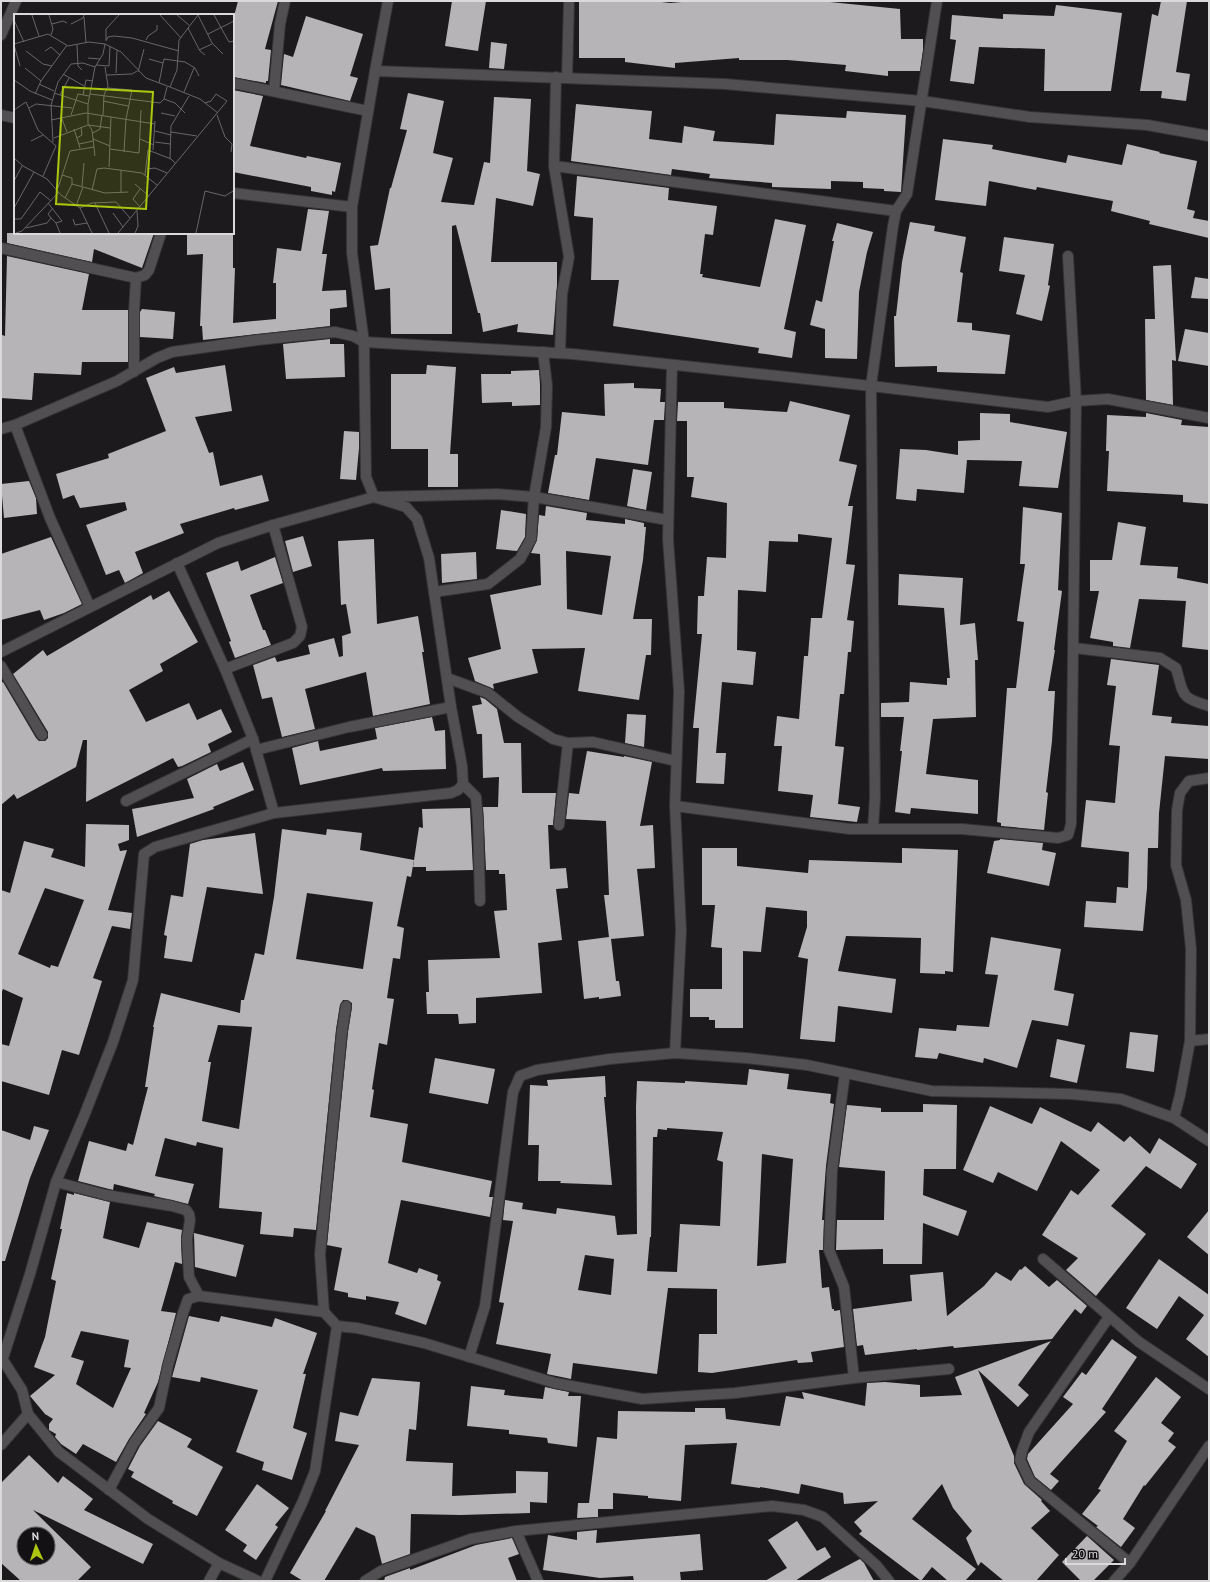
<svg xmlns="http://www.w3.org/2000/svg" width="1210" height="1582" viewBox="0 0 1210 1582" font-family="'PT Sans',sans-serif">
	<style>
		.building { fill: #b6b4b7; fill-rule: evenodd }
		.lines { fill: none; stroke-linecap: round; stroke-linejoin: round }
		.street-casing { stroke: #353536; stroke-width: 12 }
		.street { stroke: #514f52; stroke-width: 10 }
		.inset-road { fill: none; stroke: #686768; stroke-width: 1 }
		.view { fill: #adc610; fill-opacity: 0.15; stroke: #adc610; stroke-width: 2 }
		.inset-edge { fill: none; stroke: #dbdadb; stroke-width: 2 }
	</style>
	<rect width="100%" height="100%" fill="#1c1a1c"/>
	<g class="building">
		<path d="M238,1H278L265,49L271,50L268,81H266V83L233,77V20Z"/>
		<path d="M452,1H486L478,51L445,46Z"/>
		<path d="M579,1H653L670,3L693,1H820L900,9L901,39H923V50L920,71H888V76L845,71L846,65L787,60H739V58L675,63V68L625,62V58H579Z"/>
		<path d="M1161,1H1187L1176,72L1190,74L1186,101L1161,98L1162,91H1140L1152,14L1158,16Z"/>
		<path d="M1056,5L1122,13L1111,91H1044L1045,49L979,47L974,84L950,81L956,40L950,39L952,15L1003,19V14L1054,16Z"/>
		<path d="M306,16L363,34L350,76L358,78L350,101L281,85L284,54L293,57Z"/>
		<path d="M491,42L507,44L504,69L489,68Z"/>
		<path d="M233,90L263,96L250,146L306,158L307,156L341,163L335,192L332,191V195L311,191V187L233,172Z"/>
		<path d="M408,93L444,101L433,153L453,158L441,202L474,205L484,162L490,163L494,97L531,99L527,171L540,174L533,206L496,198L491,262H557V285L553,335L517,332L518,324L483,332L480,313H478L456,225L452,226V334H391L390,288L375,290L370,246L378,245L390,188H391L407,130L400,129Z"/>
		<path d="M576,104L652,111L649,139L682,143L684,126L715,131L713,141L774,145L776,114L846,118L847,111L906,115L901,192L884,191V189L863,188V182L831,181V189L772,187V183L709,178L710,174L672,169L671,175L571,161Z"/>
		<path d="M943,139L993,145L992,149L1066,163L1068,155L1122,165L1127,144L1160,152L1159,153L1197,161L1187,209L1195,211L1193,218L1209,221V238L1149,224L1150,221L1111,211L1113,201L1037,187L1036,190L989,181L986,206L935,200Z"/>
		<path d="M577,176L669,188L668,200L717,206L713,235L705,234L700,274H703L702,277L760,287L775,219L806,225L784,329L796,332L792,358L758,353L759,348L613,326L619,280H591L593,218L574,216Z"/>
		<path d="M308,209L329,211L322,254H327L322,291L346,290L347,307L330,309V326L203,340L202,326H200L203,254L187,255V233H233V268H235L233,323L276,319V283H273L277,248L301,251Z"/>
		<path d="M910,222L935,226L934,231L966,237L960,272L963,273L957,322L972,323V330L1010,335L1005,374L937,372V366L895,367L894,316H896L902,262Z"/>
		<path d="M837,223L873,232L867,252L859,292L857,359L825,358V329L810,325L816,300L822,302L834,241H832Z"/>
		<path d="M7,233H154L142,268L94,249L92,262L7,243Z"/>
		<path d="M1004,237L1054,244L1048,285L1050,286L1042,321L1016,314L1025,275L999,271Z"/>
		<path d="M7,256L89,274L82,310H128V362H82L81,375L34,373L32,400L1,398V347L2,335L5,336Z"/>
		<path d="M1171,265L1176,361L1172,360L1173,405L1146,400L1145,319H1155L1153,266Z"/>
		<path d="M1195,277L1209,279V299L1191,298Z"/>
		<path d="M142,309L175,312L173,339L140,337V312Z"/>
		<path d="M1185,329L1209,333V366L1178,361Z"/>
		<path d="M330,339V344H344L345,377L286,379L283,344Z"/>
		<path d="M225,365L232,411L195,417L209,453L213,452L220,486L262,475L269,501L235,510L234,508L180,524L184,533L135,552L143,573L125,583L119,570L106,575L86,525L127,510L125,502L80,508L74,495L63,499L56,474L109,458L108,454L166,431L146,378L174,367L176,373Z"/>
		<path d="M427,365L456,367L450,454H458V487H428V449H391V374H426Z"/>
		<path d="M539,370L540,385V405L512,406V402L482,403L481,374H511V371Z"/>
		<path d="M634,383V388L661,389L660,402H665L664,420H654L648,465L596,458L589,500L548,493L555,455H557L562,412L605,416L604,384Z"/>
		<path d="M790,401L850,415L839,461L857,465L848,506H853L846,564L855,565L847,620L854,621L851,652H848L844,694H840L835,746L844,747L838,804L860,807L857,822L810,817L813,795L778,791L782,746H774L777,716L799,719L804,656H808L811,618H822L832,538L798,534V542L769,541L766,592L738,590L737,650L756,652L753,685L722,682L716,753H726L724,784L696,783L699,728H693L702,634H697L698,596H704L707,557L726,558L727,503L691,497L694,477H687V421H677L678,402H724V408L787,412Z"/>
		<path d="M980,413L1010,414V422L1067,432L1058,488L1019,486L1022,461L967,460L964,493L917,489L916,501L896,499L900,449L926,450L958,455V441L980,440Z"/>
		<path d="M1146,413L1182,420L1181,425L1209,427V504L1183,502V495L1107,491L1109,451H1106L1107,415L1146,417Z"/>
		<path d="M344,431L359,432V448L356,480L340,479Z"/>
		<path d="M633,469L652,472L646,510L627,506Z"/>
		<path d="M29,481L36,498L37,514L4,518L1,484Z"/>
		<path d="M546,506L587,513L586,520L625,524V519L644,523V527H646L643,560L633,619H652L651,655H646L639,700L578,691L585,648L532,649L538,673L493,684L494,689L475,681L468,658L501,649L490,595L541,585L540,554L531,553L537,540L539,515L545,516ZM566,551L611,556L602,615L567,609Z"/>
		<path d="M1023,507L1062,513L1058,590L1062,591L1054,650H1055L1048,691H1055L1052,741L1046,792L1048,793L1044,830L1001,826V823L997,822L1007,688H1016L1024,622L1017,621L1025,564H1020Z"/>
		<path d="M501,510L526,514L525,537L517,551L496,549Z"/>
		<path d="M1118,522L1146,527L1140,565L1178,567L1177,578L1209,584V650L1182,647L1186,601L1139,599L1130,648L1113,646V642L1090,638L1099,591H1090V560H1112Z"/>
		<path d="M303,536L312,566L293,572L285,541Z"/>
		<path d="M51,537L82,604L64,613L44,620L40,610L1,620V554Z"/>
		<path d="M374,539L377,624L418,616L424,652H422L430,704L373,716L366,672L305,689L315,729L282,737L272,697L262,699L253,665L275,657L277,662L310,654L308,645L334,638L339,657L343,656L342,636L351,633L346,604L341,605L338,541Z"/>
		<path d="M476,552L477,579L442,583L441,554Z"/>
		<path d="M275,557L283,583L250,595L263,630H265L271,645L235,658L229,642L231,641L206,573L238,561L241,571Z"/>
		<path d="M899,574L963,578L960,625L975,623L978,660H975L976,717L933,719L926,774L978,780V814L911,808L910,814L895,812L902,751H900L904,717H881V703L909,702L910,682L947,685V678H950L944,608L898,605Z"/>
		<path d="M169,591L198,642L160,664L163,671L129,690L146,722L189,703L197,720L221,709L232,732L208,744L211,752L182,766L178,767L173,758L86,802L87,740H83L76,767L17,799L14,794L1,805V683L3,682L36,738L39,741H45L48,738V732L13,674L43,650L47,656L151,595L153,600Z"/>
		<path d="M1111,659L1159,665L1152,715L1172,717L1171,723L1209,726V759L1165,756L1159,813L1158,848H1148L1147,888L1143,931L1084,927L1086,901L1116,903L1117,887L1128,888L1129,852L1081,847L1086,800L1115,803L1120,746L1109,745L1116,686L1107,685Z"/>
		<path d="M480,697L485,699L497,709L504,743H521L522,793H556L553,825H548L550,869L566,868L568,888L556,889L562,940L538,943L542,993L476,998V1023L459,1024L458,1014H427L426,992H429L428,960L500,958L494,911L507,910L505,874H499V870H486L483,807H498L499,777L483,778L482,734H477L472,706L482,704Z"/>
		<path d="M627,714L646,715L644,747L625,743Z"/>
		<path d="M432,717L435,731L445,730L446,769L383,771L382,768L300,785L292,748L318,741L320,751L377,739L375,728Z"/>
		<path d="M587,751L624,757V756L652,762L640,826L653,825L655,868L637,869L644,936L611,939L616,981H619L621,996L599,999V997L584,999L578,941L609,937L604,895H609L606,821L566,819L569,793L579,794Z"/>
		<path d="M243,762L254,790L213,807L214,809L137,837L132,809L194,798L187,779L217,764L220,771Z"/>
		<path d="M470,808L473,870L426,871V867H413L419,827L423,828L422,809Z"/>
		<path d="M86,824L129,825V840L118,844L120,851L127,850L108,910L132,913L130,929L112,926L93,978L102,981L79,1055L62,1050L49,1095L1,1081V1044L9,1046L23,998L3,989L1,994V890L10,893L24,841L54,849L51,857L85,867ZM45,888L84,900L58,967L51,965L50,968L18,954Z"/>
		<path d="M282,829L326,835L327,829L362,833L360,850L414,860L411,877L407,876L397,926L404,928L400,959L393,958L387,998L394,999L387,1045L379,1043L372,1089L374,1090L370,1117L408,1124L402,1162L492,1181L489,1197H493L490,1217L401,1200L388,1263L417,1273L419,1268L438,1275L437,1280L441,1282L426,1325L395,1314L399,1302L366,1296V1300L348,1297V1293L334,1290L342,1248L327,1245L348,1032L352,1007V1003L347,1000H343L340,1005L336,1030L316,1230L294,1228L293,1237L260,1234L262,1212L219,1208L223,1148L197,1142L196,1146L165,1138L155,1176L194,1184L188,1204L154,1196L155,1194L114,1184L113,1190L78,1181L89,1141L126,1151L128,1143L133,1145L148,1087H145L154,1027H153L161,993L240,1013L241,1000H244L255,953L264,955L274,897ZM307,893L373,902L363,969L296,959ZM218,1025L252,1027L239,1129L202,1121L211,1062H208Z"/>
		<path d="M255,833L263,894L207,887L192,962L164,958L167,936L164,935L171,895L183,897L190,844L203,840Z"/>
		<path d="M1000,839L1043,843L1042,850L1056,853L1049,886L987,873L994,841L1000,840Z"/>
		<path d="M702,848H737V866L808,873L809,860L902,863V848L958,850L953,972L945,971V974L920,973L921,938L846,936L838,971L896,979L892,1013L838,1006L835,1042L800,1039L808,959L798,957L807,927V911L766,907L761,952L743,951V1028H715V1020H709V1017H690V989H722V948L711,947L715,905H702Z"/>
		<path d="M991,937L1061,949L1054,990L1074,994L1068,1026L1032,1020L1017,1068L984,1058L983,1063L939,1053L937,1059L915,1057L919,1028L956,1031L957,1025L989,1027L998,975L985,974Z"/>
		<path d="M1130,1032L1158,1035L1154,1072L1126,1068Z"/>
		<path d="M1057,1039L1085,1045L1077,1083L1050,1077Z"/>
		<path d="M435,1058L495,1069L488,1104L429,1093Z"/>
		<path d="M749,1069L789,1074L787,1089L831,1094L830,1103L834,1104L826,1166L822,1220H824L823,1250H819L822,1288L829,1287L832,1309H834V1311L840,1310L844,1347L811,1352L813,1362L798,1363L797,1360L712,1373L698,1372L699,1334H717V1289L668,1288L657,1374L573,1363L571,1379L547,1374L551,1354L496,1344L504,1303L499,1302L513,1221L503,1220L505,1200L523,1203L522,1209L556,1214L557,1208L615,1216L617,1235L637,1234L636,1107L637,1081L685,1083V1081L747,1085ZM667,1128L723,1132L717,1160L723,1162L720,1226L680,1224L677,1272L647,1271L650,1237H651L653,1137H657L658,1129L667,1130ZM762,1154L793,1159L786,1263L757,1266ZM585,1255L614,1259L611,1295L578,1290Z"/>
		<path d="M605,1076L606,1097H604L612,1185L560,1183L561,1181H538L539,1145H528L530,1085L548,1086L547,1080Z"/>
		<path d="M923,1104L957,1105L956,1169H924L923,1195L967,1211L958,1236L923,1223L922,1264H883V1249L836,1250L837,1220H884L885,1171L839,1167L847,1105L881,1108V1112H923Z"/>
		<path d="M990,1106L1032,1124L1040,1107L1091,1132L1098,1122L1124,1142L1130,1136L1150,1154L1159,1138L1197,1164L1181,1189L1146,1166L1111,1206L1146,1234L1096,1296L1066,1270L1078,1258L1042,1235L1071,1190L1078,1195L1100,1170L1061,1141L1037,1191L998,1172L993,1183L963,1170Z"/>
		<path d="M34,1126L49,1130L30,1178L5,1261H1V1130L30,1140Z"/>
		<path d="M67,1193L74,1195V1193L110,1202L103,1238L139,1248L147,1222L182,1230L181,1239L182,1264L175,1262L161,1311L176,1313L158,1382L144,1413L146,1414L129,1439L116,1462L83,1444L76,1454L61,1444L55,1437L56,1434L49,1430V1424L53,1419L45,1414L30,1396L55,1375L34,1367L45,1337L56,1281L51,1279L62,1229H60ZM81,1331L129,1340L124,1367L131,1368L113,1408L76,1384L84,1361L71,1357Z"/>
		<path d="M1209,1210V1255L1187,1237Z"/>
		<path d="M194,1233L244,1245L236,1277L195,1267Z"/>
		<path d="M1159,1259L1209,1295V1357L1186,1339L1204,1315L1179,1296L1157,1329L1126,1308Z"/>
		<path d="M1025,1266L1049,1287L1057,1280L1087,1306L1081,1314L1075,1309L1052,1339L954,1348L953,1346L917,1350V1349L865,1355L863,1345L857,1346L853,1309L912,1301L910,1275L943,1272L947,1316L984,1286L996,1272L1011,1281L1020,1269L1021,1270Z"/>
		<path d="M189,1316L219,1322L221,1316L272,1327L275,1318L317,1333L303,1374H306L293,1428L307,1433L292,1480L262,1470L264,1462L236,1452L258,1390L201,1377L200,1382L172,1377Z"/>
		<path d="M1112,1339L1137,1357L1102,1409L1106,1412L1050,1474L1059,1481L1051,1490L1035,1477L1027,1459L1028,1454L1073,1404L1063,1397L1082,1372L1086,1375Z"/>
		<path d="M1051,1341L1018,1385L1029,1395L1018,1407L978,1370L1014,1456V1463L1024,1484L1042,1500L1041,1501L1050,1511L1031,1528L1059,1555L1036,1581H1004L981,1562L978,1566L966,1538L972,1531L953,1508L942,1484L912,1519L976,1569L965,1581H948L932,1567L921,1581L859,1534L862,1531L854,1522L878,1501L844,1504L843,1493L801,1484L799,1494L760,1487V1488L731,1484L737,1443L685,1445L681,1501L648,1498V1496L613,1493V1509H598V1517L577,1518L578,1503H589L597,1437L617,1439L618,1411L695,1412V1408H725L726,1419L780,1426L786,1396L804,1399L802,1392L865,1406L867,1383L885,1382L920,1385V1397L962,1395L955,1377Z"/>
		<path d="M1156,1377L1181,1397L1161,1423L1174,1433L1168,1441L1176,1447L1145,1486L1144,1485L1123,1519L1135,1528L1121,1547L1096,1527L1098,1526L1082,1514L1101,1490L1098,1489L1127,1441L1114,1431Z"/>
		<path d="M372,1378L420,1382L416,1430L409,1429L406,1461L453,1463L452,1496L516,1493V1471L548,1472L547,1503L530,1502V1513L461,1515L411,1514L410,1554L382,1564L375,1536L356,1527L324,1581H303L290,1573L326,1511H325L359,1445L335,1441L340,1412L358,1416Z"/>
		<path d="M471,1386L505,1390L504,1395L543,1399L545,1387L569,1392L568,1396H581L577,1447L548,1443L547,1438L509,1434V1430L467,1426Z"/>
		<path d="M158,1421L192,1439L187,1447L223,1467L197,1516L172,1503L173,1501L131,1477L134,1472L128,1469L140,1446Z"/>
		<path d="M29,1455L58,1483L63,1476L93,1499L84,1510L153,1544L143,1564L33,1510L91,1567L77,1581H21L1,1563V1483ZM24,1534H48V1558H24Z"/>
		<path d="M257,1484L289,1508L275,1525L278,1527L256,1560L243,1551L247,1545L225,1530Z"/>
		<path d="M797,1521L817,1551L825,1547L831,1557L795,1581H765L787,1568L768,1540Z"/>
		<path d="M597,1530L596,1543L700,1534L703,1570L680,1572L681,1581H634L633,1576L600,1578L543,1570L548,1535L577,1540V1532Z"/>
		<path d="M1087,1536L1114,1560L1093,1581H1081L1062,1562Z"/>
		<path d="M512,1538L519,1554L508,1558L517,1581H384L385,1577L410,1568V1570L476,1545Z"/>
		<path d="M860,1559L864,1563L874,1581H818Z"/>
	</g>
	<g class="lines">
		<g class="street-casing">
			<g id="street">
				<path d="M1,35L16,1"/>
				<path d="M375,71L725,84L922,101L1030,117L1147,125L1209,136"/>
				<path d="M556,77L554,166L569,257L562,294L560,353"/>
				<path d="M567,78L569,1"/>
				<path d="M233,83L368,111"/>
				<path d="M274,91L280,24L285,1"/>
				<path d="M1,115L15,118"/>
				<path d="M554,166L896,211"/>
				<path d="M233,193L352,207"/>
				<path d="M1,248L136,278L145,275L149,270L161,233"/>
				<path d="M672,365L668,539L679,691L675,806L681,930L675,1053"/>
				<path d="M134,372V312L136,278"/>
				<path d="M15,425L50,518L90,607"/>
				<path d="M1,429L15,425L117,381L157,358L172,352L257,340L335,332L353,336L364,342L573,354L871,386L1048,407L1076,401L1108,399L1209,418"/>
				<path d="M374,497L366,477L364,342L352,253V207L375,71L388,1"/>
				<path d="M177,563L225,669L253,739L274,813"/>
				<path d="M434,592L488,584L520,559L531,539L534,497L546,427L547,385L543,352"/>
				<path d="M1074,648L1160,658L1176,668C1184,695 1180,698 1209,706"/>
				<path d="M1,652L218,543L273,525L374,497L497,494L534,497L668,520"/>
				<path d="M1,666L42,735"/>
				<path d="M225,669L293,643L300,636L302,627L273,525"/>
				<path d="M447,678L488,693L518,717L553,739L568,743L593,742L676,761"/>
				<path d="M256,750L349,727L451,707"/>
				<path d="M463,784L476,797L478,822L480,901"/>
				<path d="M126,801L253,739"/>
				<path d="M675,806L850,829H962L1058,838L1068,835L1071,824L1076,401L1068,256"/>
				<path d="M559,825L568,743"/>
				<path d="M873,829L875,797L871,386L893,226L896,211L907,194L937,1"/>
				<path d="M1190,1041L1209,1039"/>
				<path d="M845,1073L832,1171L829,1250L844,1287L854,1378"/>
				<path d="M1174,1118L1180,1095L1190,1041L1191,949L1186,900L1176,865L1177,810L1180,793L1189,781L1209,778"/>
				<path d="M56,1182L106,1195L172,1206L186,1210L189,1214L190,1220L187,1239L189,1277L199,1296"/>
				<path d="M1043,1259L1139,1342L1209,1389"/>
				<path d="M324,1312L320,1254L342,1031L346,1006"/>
				<path d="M1109,1317L1029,1432L1022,1451L1020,1460L1030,1481L1130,1563"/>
				<path d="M1,1357L22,1390L28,1414L59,1452L148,1519L219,1563L258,1581"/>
				<path d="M469,1357L485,1306L513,1092L520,1076L537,1070L610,1059L675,1053L746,1058L807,1065L932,1091L1071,1094L1121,1099L1174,1118L1209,1141"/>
				<path d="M3,1358L30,1274L56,1182L84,1116L113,1042L133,980L144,854L155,847L274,813L451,793L458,790L463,784L462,766L451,707L429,558L417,519L406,507L374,497"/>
				<path d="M1,1445L28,1414"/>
				<path d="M109,1490L134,1443L159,1408L168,1365L183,1313L188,1299L199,1296L324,1312L337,1326L357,1328L424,1343L555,1383L642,1399L735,1393L854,1378L949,1369"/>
				<path d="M516,1531L538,1581"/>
				<path d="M209,1581L219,1563"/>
				<path d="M265,1581L303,1501L315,1471L337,1326"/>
				<path d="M365,1581L381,1571L471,1539L516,1531L772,1506L804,1510L823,1517L877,1566L889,1581"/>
				<path d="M1114,1581L1130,1563L1209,1446"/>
			</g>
		</g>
		<use href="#street" class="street"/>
	</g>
	<g transform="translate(14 14)">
		<rect width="220" height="220" fill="#1c1a1c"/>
		<path class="inset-road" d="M18,1L25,22M35,1L39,15L37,21M146,1L167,24M163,1L175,11M184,1L198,29L209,40M200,1L215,28L220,27M70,3L72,29M0,6L10,28M38,10L49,7L53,9M57,10L69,4L70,1M174,14L186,37L191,41M194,20L220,7M92,26V15L105,1M132,26L134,22L143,16V11M92,27L94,23L100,22L118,24L165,37M0,30L34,20L54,32L75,28L91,30L107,38L132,64L156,73L163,56L165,26L184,1M0,31L6,52M63,31L64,52L68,56M185,36L198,30M12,37L29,50L38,52M31,37L37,33L46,41M74,44L86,45M135,45L149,49L145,69M149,49L150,45L171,48L181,54L185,62M82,51L95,52L96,32M11,54L27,67M124,58L130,35M102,59L103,36M49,60L70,72M93,61L118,60L123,57M0,66L16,77L38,86M25,70L40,77M156,73L186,85L204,99M94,74L118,76L112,105L110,138M170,78L180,54M40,79L74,90M21,80L27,67L53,31M76,80L146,89L150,85L153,73M46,81L55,64M69,81L72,66L79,67M90,81L94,72L91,53M150,85L161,89L171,99M89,87L114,92M15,94L22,90L58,94M0,96L12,88L24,116L42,132L29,162M147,99L161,102M57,101L64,80L75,82M89,101L90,81M203,101L211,123L218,130L217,138M48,105L53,118M37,106L72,99L141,110M60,115L66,134M141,117L157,121M157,118L183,122M79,119L86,115L88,101M40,124L74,111L96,114M63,124L68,121L67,113M79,125L96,132M126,125L140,131M17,127L29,121M39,128L37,91L44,68L57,50L69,49L81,53M141,128L156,130M0,130V143M65,130L79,127M96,135L125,139L127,96M139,136L141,107M81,142L78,116L74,110V90L81,53L89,40L91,30M0,144L9,152L33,165L47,181L66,194L78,219M156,145L157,112L175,82M95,153L97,103M133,155L141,154L153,159M48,161L58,164V170M131,161L134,136L157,145L162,150M0,167L8,152M121,170L135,182M68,172L70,149M44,174L56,137L80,133M126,175L119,185L126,193M78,176L83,155L90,154L128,159L143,171M107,179V156M51,184L58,170L91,179L114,178M34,189L48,207L42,209M81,189L95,219M62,192L69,173M0,194L20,158M66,194L78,189L102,188L116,204M99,199L109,213M37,204L42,209L46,219M0,205H7L26,178L37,187M59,205L61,211L73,209M12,214L33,209L37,204L34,200L39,194M2,219L8,217L45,178M104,219L213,87L202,80L197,87L191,89M121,219L124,212L123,197M182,219L191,177L211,182L219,177"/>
		<path class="view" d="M49,73L139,78L132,195L42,190Z"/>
		<rect width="220" height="220" class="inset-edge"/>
	</g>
	<rect width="1210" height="1582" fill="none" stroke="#dbdadb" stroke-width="4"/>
	<g transform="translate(36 1546) rotate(357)"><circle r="19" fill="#131113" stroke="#636163"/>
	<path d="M0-3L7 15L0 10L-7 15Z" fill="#adc610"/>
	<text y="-6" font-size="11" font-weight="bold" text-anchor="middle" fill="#dbdadb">N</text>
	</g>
	<path d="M1066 1558v6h59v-6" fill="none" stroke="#dbdadb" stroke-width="2"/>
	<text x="1072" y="1558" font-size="12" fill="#dbdadb" stroke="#131113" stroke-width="3" paint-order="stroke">20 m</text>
</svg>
